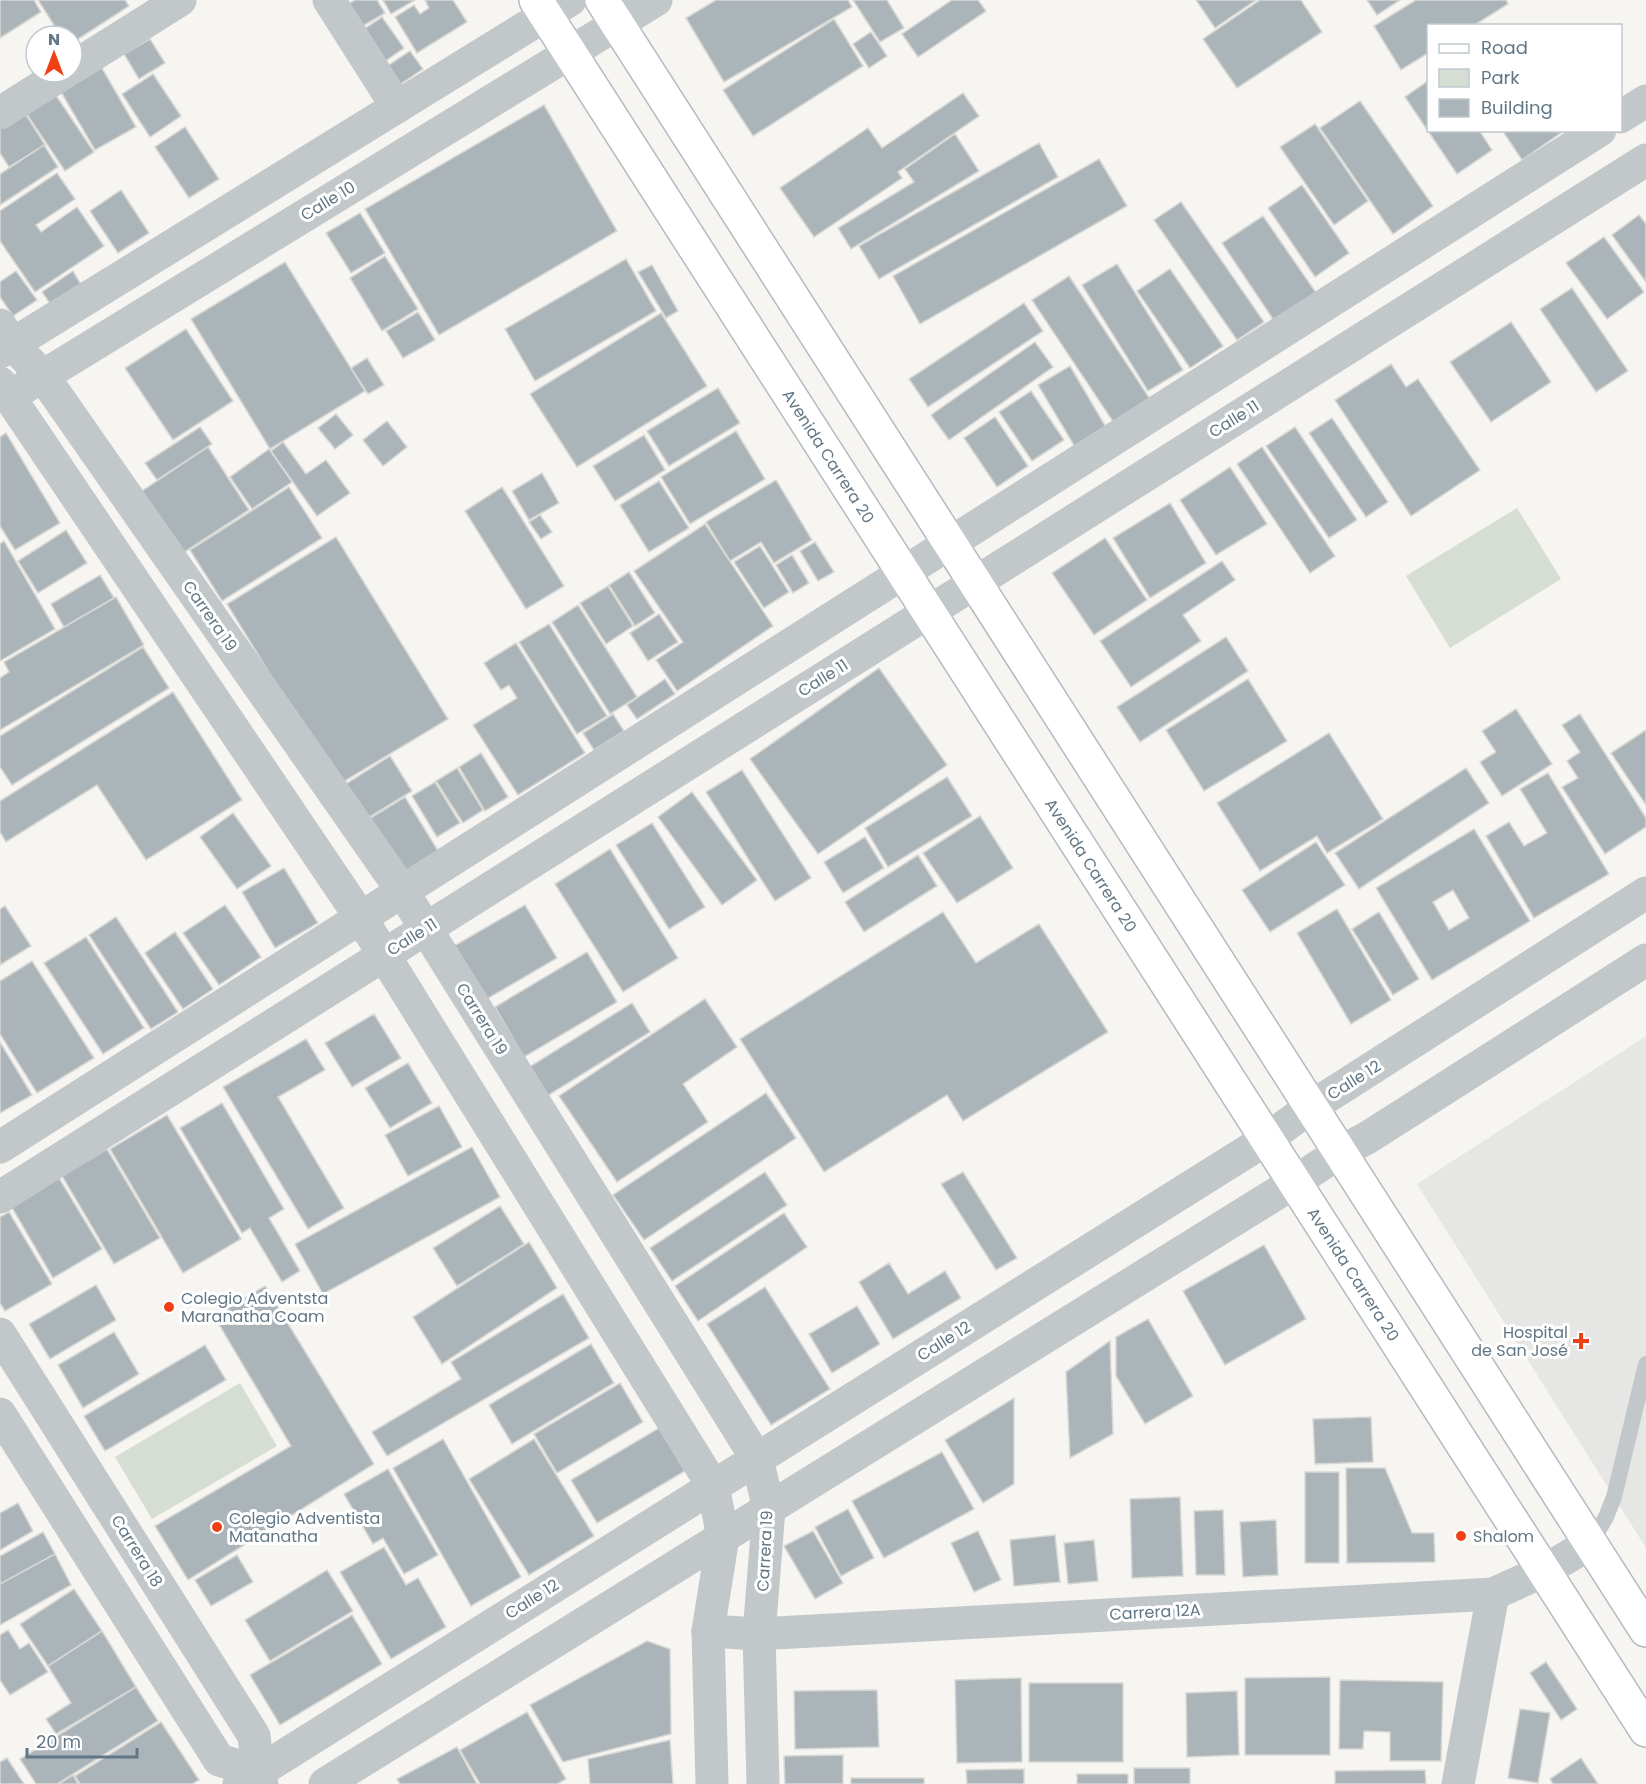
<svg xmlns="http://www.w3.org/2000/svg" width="1646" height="1784" viewBox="0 0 1646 1784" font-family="Poppins,sans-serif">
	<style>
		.built { fill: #e6e7e5 }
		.green { fill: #d6ddd2 }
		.building { fill: #abb4b9; stroke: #d7d7d4; stroke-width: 1.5; fill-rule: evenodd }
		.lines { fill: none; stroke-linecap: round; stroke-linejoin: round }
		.secondary-casing { stroke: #b4babe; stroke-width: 36 }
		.service { stroke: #c2c7ca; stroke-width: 16 }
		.minor { stroke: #c2c7ca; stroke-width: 33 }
		.tertiary { stroke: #c2c7ca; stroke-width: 33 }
		.secondary { stroke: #fff; stroke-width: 33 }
		.poi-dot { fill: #f24015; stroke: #fff; stroke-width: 2 }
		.labels { text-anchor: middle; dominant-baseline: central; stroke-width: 6; stroke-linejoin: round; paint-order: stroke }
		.street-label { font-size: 16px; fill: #627785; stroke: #fff }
		.poi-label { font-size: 16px; fill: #627785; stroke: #fff; text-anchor: start }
	</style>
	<rect width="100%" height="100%" fill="#f6f5f1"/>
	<path class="built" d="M1646,1036V1548L1417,1184Z"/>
	<g class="green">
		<path d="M1517,508L1561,579L1450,648L1406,576Z"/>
		<path d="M240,1383L277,1446L152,1519L115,1457Z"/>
	</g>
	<g class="building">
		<path d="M0,0H34L41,12L0,38Z"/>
		<path d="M38,0H125L129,6L72,43V36H61Z"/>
		<path d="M355,0H377L385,13L356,30L343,7Z"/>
		<path d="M383,0H415L391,14Z"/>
		<path d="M425,0H453L467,22L417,53L395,17L414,5L420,14L429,8Z"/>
		<path d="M716,0H848L852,7L724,82L686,18Z"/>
		<path d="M853,0H887L904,28L880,42Z"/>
		<path d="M952,0H978L986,11L918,57L902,34Z"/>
		<path d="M1196,0H1256L1215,28Z"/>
		<path d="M1260,0H1301L1322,32L1237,88L1203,39Z"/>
		<path d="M1367,0H1400L1377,15Z"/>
		<path d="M1416,0H1506L1508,4L1473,26H1428V53L1401,70L1374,26Z"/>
		<path d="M382,17L404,48L381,64L360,32Z"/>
		<path d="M834,19L863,66L753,136L723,90Z"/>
		<path d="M871,32L887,56L869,68L853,44Z"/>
		<path d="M150,39L165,63L139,79L124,54Z"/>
		<path d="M410,51L423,69L396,87L383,69Z"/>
		<path d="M95,56L136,127L95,150L54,80Z"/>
		<path d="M153,74L181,116L150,137L122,94Z"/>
		<path d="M1428,81V130H1479L1492,150L1457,174L1405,97Z"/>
		<path d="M51,88L94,152L65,171L22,107Z"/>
		<path d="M963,93L979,116L898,172L902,178L814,237L780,188L868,128L882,148Z"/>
		<path d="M1360,101L1433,206L1393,234L1320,128Z"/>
		<path d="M544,105L617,231L439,335L365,209Z"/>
		<path d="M23,110L45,145L9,167L0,153V124Z"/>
		<path d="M1315,124L1368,201L1334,225L1280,147Z"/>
		<path d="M185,127L219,179L189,198L155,147Z"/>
		<path d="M1502,130H1565L1522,160Z"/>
		<path d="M955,134L979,171L851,249L838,228L914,182L905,169Z"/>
		<path d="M1039,143L1058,177L879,279L859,246Z"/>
		<path d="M44,145L58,167L0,205V174Z"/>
		<path d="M1099,159L1127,206L920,324L893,276Z"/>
		<path d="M57,173L75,199L36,225L41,232L77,207L104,246L35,292L0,241V211Z"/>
		<path d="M1302,185L1349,253L1315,277L1268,208Z"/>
		<path d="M121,190L149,233L118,253L90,211Z"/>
		<path d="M1181,202L1264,322L1237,340L1154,220Z"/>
		<path d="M360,213L385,253L351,273L326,233Z"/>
		<path d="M1639,215L1646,224V282L1612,235Z"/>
		<path d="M1263,216L1319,297L1277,325L1222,243Z"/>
		<path d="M1604,237L1644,292L1607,319L1566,263Z"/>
		<path d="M385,256L418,309L382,331L350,278Z"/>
		<path d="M626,259L656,311L535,381L505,329Z"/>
		<path d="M285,262L365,391L270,449L191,319Z"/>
		<path d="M1117,264L1183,370L1148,391L1082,285Z"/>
		<path d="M652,265L678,311L666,318L638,272Z"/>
		<path d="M1170,269L1223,346L1190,368L1137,291Z"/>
		<path d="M16,271L37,300L13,316L0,297V282Z"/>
		<path d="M73,271L83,288L53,308L42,292Z"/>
		<path d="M1069,276L1152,402L1116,426L1032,300Z"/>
		<path d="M1572,288L1628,371L1596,392L1540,309Z"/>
		<path d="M1024,303L1043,331L928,407L909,379Z"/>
		<path d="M418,312L435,340L403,358L386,331Z"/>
		<path d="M661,313L707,386L577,467L530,394Z"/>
		<path d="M1511,322L1551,382L1491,422L1450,362Z"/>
		<path d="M186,329L233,401L173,440L125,368Z"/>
		<path d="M1035,342L1053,367L949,440L931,415Z"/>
		<path d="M367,358L384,385L368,394L351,368Z"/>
		<path d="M1391,364L1406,387L1418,379L1480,470L1411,516L1335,400Z"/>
		<path d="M1070,366L1110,434L1078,452L1038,385Z"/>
		<path d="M718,388L740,423L669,466L647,431Z"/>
		<path d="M1031,391L1064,440L1032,461L999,412Z"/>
		<path d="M336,414L353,435L335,449L318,428Z"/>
		<path d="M995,417L1028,466L997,487L964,438Z"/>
		<path d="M1332,418L1388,502L1366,517L1309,433Z"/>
		<path d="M387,421L407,447L383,466L363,440Z"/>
		<path d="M200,427L212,444L157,480L145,463Z"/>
		<path d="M1295,427L1357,520L1329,538L1266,446Z"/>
		<path d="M736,431L765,479L690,524L661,477Z"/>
		<path d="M6,433L60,523L15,550L0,526V437Z"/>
		<path d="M644,435L665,470L615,501L593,466Z"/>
		<path d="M283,442L306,474L326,460L350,493L317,516L271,451Z"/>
		<path d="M208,447L249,510L183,553L142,491Z"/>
		<path d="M1262,447L1335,556L1310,573L1237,464Z"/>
		<path d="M269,449L292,482L252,509L230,477Z"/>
		<path d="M1230,467L1267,524L1216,555L1180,500Z"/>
		<path d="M542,473L559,503L529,520L512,491Z"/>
		<path d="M776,480L812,540L774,563L761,542L730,561L706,522Z"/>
		<path d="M659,481L689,528L649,552L620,505Z"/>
		<path d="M289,487L322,538L222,601L190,550Z"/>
		<path d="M502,487L564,586L526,609L465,511Z"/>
		<path d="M1170,503L1206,563L1150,598L1113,538Z"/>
		<path d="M540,515L552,532L541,539L529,522Z"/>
		<path d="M705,524L773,626L677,691L656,660L683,642L634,571Z"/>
		<path d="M66,530L87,563L38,593L18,561Z"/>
		<path d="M336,537L448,719L338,785L227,604Z"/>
		<path d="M1105,538L1147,600L1094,635L1052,573Z"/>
		<path d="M4,541L55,629L0,661V544Z"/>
		<path d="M815,542L834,572L818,581L800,551Z"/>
		<path d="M760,546L789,592L764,608L734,562Z"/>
		<path d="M792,555L809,583L793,593L776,565Z"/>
		<path d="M1222,561L1235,580L1183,615L1201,641L1131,687L1100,641Z"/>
		<path d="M629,572L655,613L635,626L609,585Z"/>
		<path d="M100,575L114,598L64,627L51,604Z"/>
		<path d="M608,586L633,626L606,644L580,603Z"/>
		<path d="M116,597L144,645L0,730V678L9,672L4,662Z"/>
		<path d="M578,605L637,697L610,714L552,622Z"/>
		<path d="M659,614L678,642L648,661L630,633Z"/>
		<path d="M549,624L607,716L577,734L519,642Z"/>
		<path d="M1226,637L1248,671L1140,742L1117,707Z"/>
		<path d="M516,643L585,753L518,795L473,725L517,698L509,685L501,690L484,663Z"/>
		<path d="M143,647L169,688L12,785L0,767V736Z"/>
		<path d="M879,668L947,765L818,854L750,759Z"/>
		<path d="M665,679L675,694L637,719L627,705Z"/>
		<path d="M1248,679L1287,741L1204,791L1166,730Z"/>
		<path d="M173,692L242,800L146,860L97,785L6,842L0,832V801Z"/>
		<path d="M1516,709L1552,764L1502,796L1480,762L1496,752L1482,731Z"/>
		<path d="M613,714L624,731L594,750L583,733Z"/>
		<path d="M1580,714L1646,818V827L1605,854L1562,787L1578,778L1567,761L1580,752L1562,725Z"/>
		<path d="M1646,730V805L1611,753Z"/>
		<path d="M1329,733L1383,819L1327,853L1317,836L1260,871L1217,803Z"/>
		<path d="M481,753L508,797L485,811L459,767Z"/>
		<path d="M390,756L412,791L363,821L341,787Z"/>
		<path d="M457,768L483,810L463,823L436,781Z"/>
		<path d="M1466,768L1489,803L1359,889L1335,853Z"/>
		<path d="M742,770L811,878L775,901L706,792Z"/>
		<path d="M1548,773L1609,874L1534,918L1486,836L1509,822L1524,846L1547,833L1520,789Z"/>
		<path d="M947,777L972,816L888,867L865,828Z"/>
		<path d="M435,782L460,823L437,837L412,796Z"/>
		<path d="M692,792L757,880L722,905L658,817Z"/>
		<path d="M405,797L440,854L399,879L364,822Z"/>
		<path d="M233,813L271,866L237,889L200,837Z"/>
		<path d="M980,816L1013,868L957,903L923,853Z"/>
		<path d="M652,823L705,907L669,929L616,845Z"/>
		<path d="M1474,829L1530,921L1432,980L1376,888ZM1453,890L1469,918L1449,930L1433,902Z"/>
		<path d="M865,837L884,868L843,893L824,862Z"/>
		<path d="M1316,842L1345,885L1270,932L1242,890Z"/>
		<path d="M610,849L678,958L623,992L555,884Z"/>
		<path d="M918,855L937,886L864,932L845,902Z"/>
		<path d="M284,868L318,923L275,948L242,892Z"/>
		<path d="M225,905L261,957L219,985L183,933Z"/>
		<path d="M525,905L557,958L485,1000L454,946Z"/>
		<path d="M5,906L31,946L0,965V909Z"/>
		<path d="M1337,909L1391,1000L1351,1024L1297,933Z"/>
		<path d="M943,912L976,963L1039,924L1108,1032L963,1121L947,1095L824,1172L740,1039Z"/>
		<path d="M1379,912L1419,979L1393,995L1352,929Z"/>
		<path d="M116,917L178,1012L151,1029L89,935Z"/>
		<path d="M175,932L213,989L183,1009L145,953Z"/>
		<path d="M86,937L144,1028L103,1054L44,963Z"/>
		<path d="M587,952L617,1002L524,1057L495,1007Z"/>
		<path d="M32,961L94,1058L37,1093L0,1034V981Z"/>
		<path d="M705,999L737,1047L683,1084L708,1122L617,1182L559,1096Z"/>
		<path d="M632,1003L650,1032L544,1098L526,1069Z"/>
		<path d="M374,1014L401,1058L352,1087L325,1043Z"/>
		<path d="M306,1039L325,1070L278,1097L344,1208L308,1229L223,1087Z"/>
		<path d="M0,1042L32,1095L0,1113Z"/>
		<path d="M408,1063L432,1103L390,1128L365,1088Z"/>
		<path d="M766,1093L796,1138L644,1240L613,1195Z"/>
		<path d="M222,1103L284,1209L269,1218L300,1271L282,1282L250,1228L242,1233L180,1128Z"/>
		<path d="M439,1106L462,1147L408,1176L385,1135Z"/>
		<path d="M167,1115L241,1239L183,1273L110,1149Z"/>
		<path d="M472,1147L500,1197L323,1294L295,1244Z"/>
		<path d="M107,1149L160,1238L114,1264L62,1176Z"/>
		<path d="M765,1172L787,1205L672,1281L650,1248Z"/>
		<path d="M963,1172L1017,1258L996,1270L941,1184Z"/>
		<path d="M59,1178L102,1249L53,1278L11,1206Z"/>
		<path d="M500,1206L524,1244L457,1286L433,1248Z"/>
		<path d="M9,1212L52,1284L5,1311L0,1303V1217Z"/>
		<path d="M784,1213L807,1247L698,1321L675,1286Z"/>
		<path d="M529,1242L557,1288L442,1364L413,1317Z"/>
		<path d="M1264,1245L1306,1319L1225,1365L1183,1291Z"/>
		<path d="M889,1263L908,1294L945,1271L961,1298L893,1339L859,1282Z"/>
		<path d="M96,1285L116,1320L50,1359L29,1324Z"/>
		<path d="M265,1286L374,1464L188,1580L155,1526L291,1446L214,1316Z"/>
		<path d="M765,1287L830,1389L771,1425L707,1324Z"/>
		<path d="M563,1294L589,1338L387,1456L372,1432L461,1379L451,1362Z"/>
		<path d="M857,1306L880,1344L832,1373L809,1334Z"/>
		<path d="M1148,1319L1193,1396L1145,1424L1116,1376V1337Z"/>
		<path d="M114,1332L139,1374L83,1408L58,1365Z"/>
		<path d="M1110,1341L1113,1434L1070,1458L1066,1372Z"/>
		<path d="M591,1344L614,1383L512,1444L489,1405Z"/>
		<path d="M205,1345L226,1380L105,1451L84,1416Z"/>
		<path d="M620,1383L643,1422L557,1473L534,1434Z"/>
		<path d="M1014,1398V1484L983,1503L945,1440Z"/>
		<path d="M1371,1417L1373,1462L1315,1464L1313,1419Z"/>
		<path d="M659,1428L685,1471L597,1523L571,1480Z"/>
		<path d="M443,1439L521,1577L471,1606L393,1468Z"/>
		<path d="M534,1439L594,1536L529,1575L469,1479Z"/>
		<path d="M942,1452L974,1509L884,1558L852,1501Z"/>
		<path d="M1346,1468H1385L1412,1533H1434L1435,1562L1347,1563Z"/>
		<path d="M388,1469L438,1555L404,1574L383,1538L373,1544L344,1494Z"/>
		<rect x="1305" y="1472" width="34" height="91"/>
		<path d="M1180,1497L1183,1576L1132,1578L1130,1499Z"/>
		<path d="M18,1503L33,1531L0,1550V1513Z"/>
		<path d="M848,1509L874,1558L841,1576L815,1527Z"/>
		<path d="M1223,1510L1225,1575H1196L1194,1511Z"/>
		<path d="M1276,1520L1278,1575L1243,1577L1240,1522Z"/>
		<path d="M813,1531L843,1583L815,1599L784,1546Z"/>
		<path d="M978,1531L1001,1580L974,1592L951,1543Z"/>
		<path d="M43,1532L55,1554L0,1584V1556Z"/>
		<path d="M1055,1535L1060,1582L1014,1586L1010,1540Z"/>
		<path d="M1094,1540L1098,1581L1068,1584L1064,1543Z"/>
		<path d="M384,1547L406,1585L418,1578L446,1627L391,1659L340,1572Z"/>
		<path d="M55,1554L71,1585L0,1625V1584Z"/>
		<path d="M237,1555L253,1582L211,1606L195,1580Z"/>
		<path d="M327,1570L353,1611L270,1661L245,1620Z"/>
		<path d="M74,1589L102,1631L48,1666L20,1624Z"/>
		<path d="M352,1615L382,1664L280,1725L250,1675Z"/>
		<path d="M8,1630L20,1649L29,1643L48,1672L10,1695L0,1680V1635Z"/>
		<path d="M102,1631L136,1687L56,1734L46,1719L71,1703L48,1666Z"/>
		<path d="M647,1641L670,1649L671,1734L563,1762L530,1705Z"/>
		<path d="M1546,1662L1577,1709L1561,1720L1530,1673Z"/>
		<path d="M1330,1677V1755H1245V1678Z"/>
		<path d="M1021,1678L1022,1762L957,1763L955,1680Z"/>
		<path d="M1340,1680L1443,1682L1441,1761H1390V1732L1364,1731L1363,1749H1339Z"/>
		<rect x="1029" y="1683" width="94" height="79"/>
		<path d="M136,1687L158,1721L57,1784H36L20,1759Z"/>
		<path d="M877,1690L879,1747L795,1749L794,1691Z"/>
		<path d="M1237,1691L1239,1755L1187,1757L1186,1693Z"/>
		<path d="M1520,1709L1550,1713L1538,1783L1508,1778Z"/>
		<path d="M527,1712L566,1779L557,1784H480L460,1750Z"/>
		<path d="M161,1722L199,1780L192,1784H80L75,1776Z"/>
		<path d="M670,1740L673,1784H590L588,1759Z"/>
		<path d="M457,1747L477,1784H400L397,1779Z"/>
		<path d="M843,1755V1784H785L784,1756Z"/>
		<path d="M7,1758L24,1784H0V1762Z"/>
		<path d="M1581,1758L1598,1784H1553L1550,1779Z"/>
		<rect x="1134" y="1768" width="56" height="16"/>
		<path d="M1024,1769V1784H967L966,1770Z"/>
		<path d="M1425,1770L1426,1784H1335V1771Z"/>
		<rect x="1077" y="1774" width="51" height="10"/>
		<path d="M73,1775L78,1784H59Z"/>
		<rect x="851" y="1778" width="73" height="6"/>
	</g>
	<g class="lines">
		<g class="secondary-casing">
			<g id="secondary">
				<path id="s1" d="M536,0L1646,1730"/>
				<path d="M602,0L1646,1630"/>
			</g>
		</g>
		<path class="service" d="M1591,1543L1606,1517L1614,1497L1646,1364"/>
		<g class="minor">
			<path d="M329,0L397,107"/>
			<path d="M72,68L180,0"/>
			<path d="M0,113L65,72"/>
			<path d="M1620,117L1646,101"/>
			<path d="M0,325L13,345L43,376L403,892L757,1459L769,1509L759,1634L763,1784"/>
			<path d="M0,352L570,0"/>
			<path d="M0,383L361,918L713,1486L723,1537L708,1631L712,1784"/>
			<path d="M25,387L656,0"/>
			<path d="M0,1147L1600,130"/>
			<path d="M0,1197L1646,160"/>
			<path d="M0,1334L254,1736L258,1772L262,1784"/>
			<path d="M0,1414L219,1760L258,1772"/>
			<path d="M708,1631L759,1634L1493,1594L1544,1571L1591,1543"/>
			<path d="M239,1784L1267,1139"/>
			<path d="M325,1784L1295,1182"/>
			<path d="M1458,1784L1493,1594"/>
		</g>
		<g class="tertiary">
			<path d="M1267,1139L1311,1107L1646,893"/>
			<path d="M1295,1182L1340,1152L1367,1138L1646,960"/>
		</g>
		<use href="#secondary" class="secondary"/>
	</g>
	<g class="poi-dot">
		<circle cx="169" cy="1307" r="6"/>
		<path d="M1578 1332h6v6h6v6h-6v6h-6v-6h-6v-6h6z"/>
		<circle cx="217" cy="1527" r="6"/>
		<circle cx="1461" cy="1536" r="6"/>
	</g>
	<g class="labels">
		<g class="street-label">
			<text transform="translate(328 201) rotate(-31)">Calle 10</text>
			<text transform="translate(1234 419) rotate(-32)">Calle 11</text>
			<text stroke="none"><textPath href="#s1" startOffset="542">Avenida Carrera 20</textPath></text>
			<text transform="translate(210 616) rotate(55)">Carrera 19</text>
			<text transform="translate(823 678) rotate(-32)">Calle 11</text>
			<text stroke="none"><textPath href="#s1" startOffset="1028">Avenida Carrera 20</textPath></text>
			<text transform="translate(412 937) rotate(-32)">Calle 11</text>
			<text transform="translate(482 1019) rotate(58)">Carrera 19</text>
			<text transform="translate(1354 1080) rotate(-32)">Calle 12</text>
			<text stroke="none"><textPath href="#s1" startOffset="1514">Avenida Carrera 20</textPath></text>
			<text transform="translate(944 1341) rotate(-32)">Calle 12</text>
			<text transform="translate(137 1551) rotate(58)">Carrera 18</text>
			<text transform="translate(765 1551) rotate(-87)">Carrera 19</text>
			<text transform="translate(532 1599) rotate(-32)">Calle 12</text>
			<text transform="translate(1155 1612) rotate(-3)">Carrera 12A</text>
		</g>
		<g class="poi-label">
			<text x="181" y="1298">Colegio Adventsta<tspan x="181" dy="18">Maranatha Coam</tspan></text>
			<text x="1568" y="1332" text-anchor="end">Hospital<tspan x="1568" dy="18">de San José</tspan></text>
			<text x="229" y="1518">Colegio Adventista<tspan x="229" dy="18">Matanatha</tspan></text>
			<text x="1473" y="1536">Shalom</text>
		</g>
	</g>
	<rect x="1427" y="24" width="195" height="108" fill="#ffffff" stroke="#c0c9ce" stroke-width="1.5"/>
	<rect x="1439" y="44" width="30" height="9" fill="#ffffff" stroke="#c0c9ce" stroke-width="1.5"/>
	<text x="1481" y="54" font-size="18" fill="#627785">Road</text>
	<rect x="1439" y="69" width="30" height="18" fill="#d6ddd2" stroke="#c0c9ce" stroke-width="1.5"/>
	<text x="1481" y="84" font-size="18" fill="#627785">Park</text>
	<rect x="1439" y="99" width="30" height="18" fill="#abb4b9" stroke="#c0c9ce" stroke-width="1.5"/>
	<text x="1481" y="114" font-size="18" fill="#627785">Building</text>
	<g transform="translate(54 54)"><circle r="28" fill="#ffffff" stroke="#c0c9ce" stroke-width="1.5"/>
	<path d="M0-4.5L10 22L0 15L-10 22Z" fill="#f24015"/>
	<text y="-9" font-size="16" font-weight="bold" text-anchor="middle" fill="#627785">N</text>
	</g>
	<path d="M27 1748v9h110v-9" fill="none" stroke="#627785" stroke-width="3"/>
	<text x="36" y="1748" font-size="18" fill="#627785" stroke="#ffffff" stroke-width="4.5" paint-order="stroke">20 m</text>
</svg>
